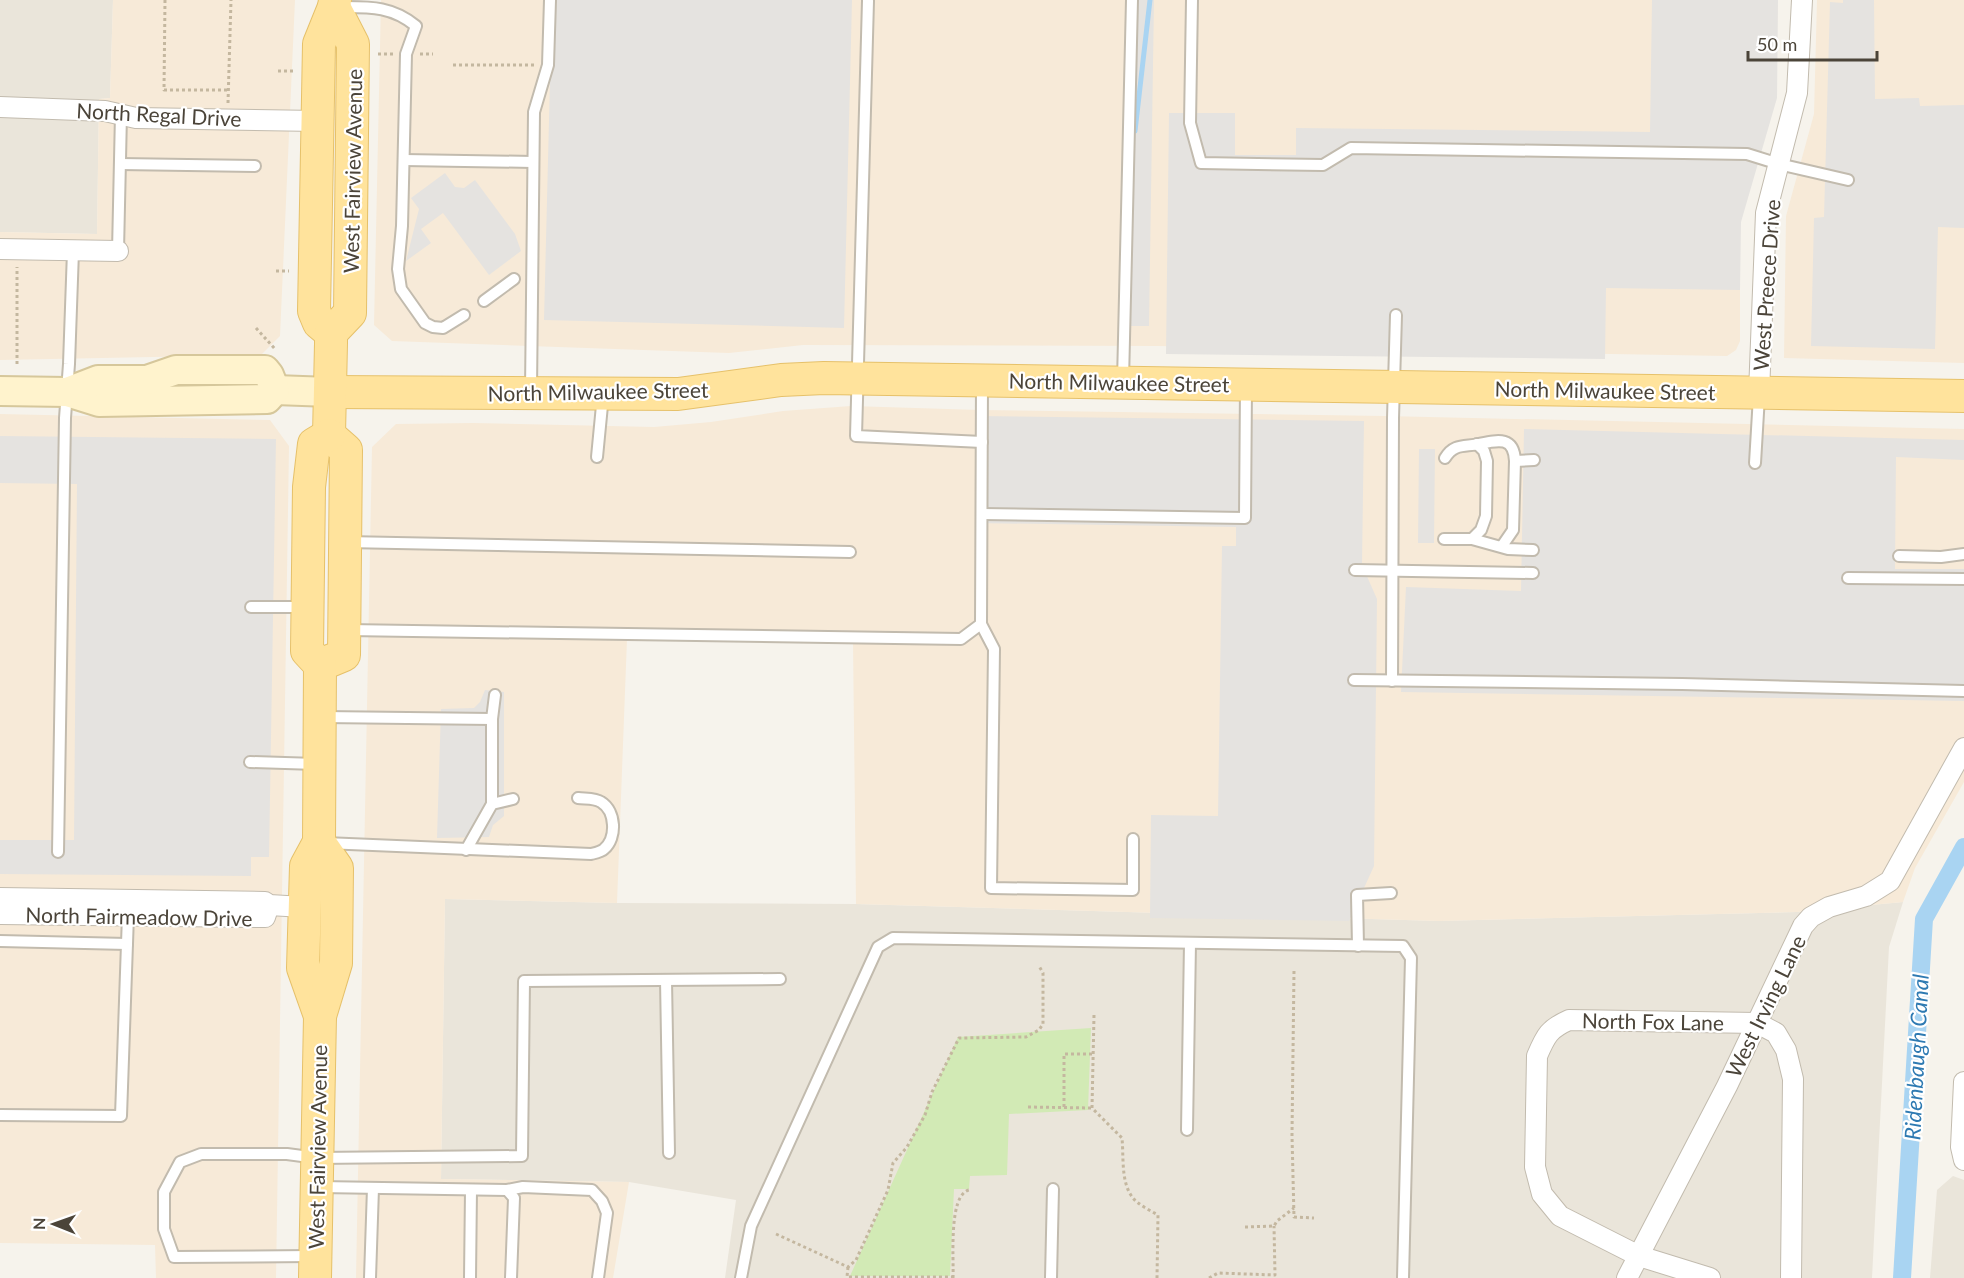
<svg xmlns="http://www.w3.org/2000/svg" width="1964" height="1278" viewBox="0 0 1964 1278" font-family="Lato,sans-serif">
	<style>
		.residential { fill: #eae5da }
		.commercial { fill: #f7ead8 }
		.green { fill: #d2eab5 }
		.parking { fill: #e5e3e0 }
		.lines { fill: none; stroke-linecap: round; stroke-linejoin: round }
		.stream { stroke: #a9d4f2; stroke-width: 5 }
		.canal { stroke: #a9d4f2; stroke-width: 18 }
		.lane-casing { stroke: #c2bbae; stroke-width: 14 }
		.street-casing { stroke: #c2bbae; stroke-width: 22 }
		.secondary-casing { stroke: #d6c79b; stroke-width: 32 }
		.primary-casing { stroke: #e6c16a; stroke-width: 34 }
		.path { stroke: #c4b79f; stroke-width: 3; stroke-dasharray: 3 3; stroke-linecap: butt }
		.lane { stroke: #fff; stroke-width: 10 }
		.street { stroke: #fff; stroke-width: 20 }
		.secondary { stroke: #fff3cd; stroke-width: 28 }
		.primary { stroke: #ffe39c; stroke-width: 32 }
		.labels { text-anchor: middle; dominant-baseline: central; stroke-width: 4.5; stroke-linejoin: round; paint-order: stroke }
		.street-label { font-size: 21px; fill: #4b4439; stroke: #fff }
		.water-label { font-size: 22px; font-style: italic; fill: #2e7ab2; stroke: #fff }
	</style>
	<rect width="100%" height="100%" fill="#f6f3ec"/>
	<g class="residential">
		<path d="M0,0H113L110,98L99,99L97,234L0,232Z"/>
		<path d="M445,899L617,903L856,904L1439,921L1797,912L1903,902L1889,947L1872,1278H725L736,1200L629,1182L441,1179Z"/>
		<path d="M1953,1176L1964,1180V1278H1930L1937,1190Z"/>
	</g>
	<g class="commercial">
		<path d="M113,0H295L280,336L261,355L0,360V232L97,234L99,99L110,98Z"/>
		<path d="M381,0H1778L1775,92L1740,208V341L1736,350L1727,356L1158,346L803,345L729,353L392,341L374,325Z"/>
		<path d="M1817,0H1964V363L1784,358L1786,216L1814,114Z"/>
		<path d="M851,406L980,410L1385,416L1964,429V782L1915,868L1903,902L1797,912L1439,921L856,904L853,642L627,639L617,903L445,899L441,1179L629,1182L613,1278H356L372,447L396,424L473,423L654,427L711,422L783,411Z"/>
		<path d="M0,414L270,420L289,446L276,1278H156L155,1245L0,1243Z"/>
	</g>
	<path class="green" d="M1091,1028L1088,1110L1009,1114L1007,1175L970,1176L969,1189H954L950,1276H850L958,1037Z"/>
	<g class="parking">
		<path d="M552,0H852L844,328L544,320Z"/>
		<path d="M1136,0H1154L1149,326H1131Z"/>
		<path d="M1652,0H1778L1777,98L1741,222L1740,290L1606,288L1605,359L1166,354L1169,113H1235V155H1296V128L1650,132Z"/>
		<path d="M1843,0H1874L1875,99L1919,98L1920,106L1964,105V228L1938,227L1935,349L1811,346L1814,218L1824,217L1830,2L1843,3Z"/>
		<path d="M445,173L455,187L464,188L475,180L515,234L521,251L489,275L443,213L421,229L431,243L406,261L419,209L411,198Z"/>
		<path d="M978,416L1364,421L1362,565L1377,599L1374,866L1349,921L1150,918L1151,815L1218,816L1222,546H1236V527L976,523Z"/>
		<path d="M1524,429L1964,440V460L1896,457L1895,569H1964V701L1401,692L1406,587L1521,591Z"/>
		<path d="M0,436L276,439L269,857H251V876L0,874V840H74L77,484L0,483Z"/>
		<path d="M1419,449H1435L1434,543H1418Z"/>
		<path d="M485,690L504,692V816L493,825L489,837L437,838L441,709L474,708L480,702Z"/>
	</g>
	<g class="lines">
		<path class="stream" d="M1135,131L1150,0"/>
		<path class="canal" d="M1902,1278L1924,919L1964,847"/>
		<g class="lane-casing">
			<g id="lane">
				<path d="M1192,0L1190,123L1201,163L1323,165L1351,148L1747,154L1779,164L1848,180"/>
				<path d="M868,1L856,436L982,442"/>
				<path d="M340,7C370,7 392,6 416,26L406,54L402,226L398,269L401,289L425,323L433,327L443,328L464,315"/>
				<path d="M404,160L533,162"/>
				<path d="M120,164L255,166"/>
				<path d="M118,251L121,114"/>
				<path d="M484,301L514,279"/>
				<path d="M1123,381L1132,0"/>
				<path d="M531,390L534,112L548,65L550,0"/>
				<path d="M597,457L603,395"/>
				<path d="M1445,458C1454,443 1465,447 1479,444C1498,440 1514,436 1515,461L1513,530L1502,546"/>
				<path d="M1515,461L1534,460"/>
				<path d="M1755,463L1759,396"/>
				<path d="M982,514L1245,518L1246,386"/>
				<path d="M1444,539H1472L1508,549L1533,550"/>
				<path d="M1472,539L1481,530L1486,516L1487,461L1484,451L1477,444"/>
				<path d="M346,542L850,552"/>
				<path d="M1899,556L1941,557L1964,554"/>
				<path d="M1355,570L1533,573"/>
				<path d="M1848,578L1964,579"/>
				<path d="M251,607H305"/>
				<path d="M981,624L994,649L991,888L1133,890V839"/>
				<path d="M348,630L961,639L981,624L982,383"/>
				<path d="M1354,680L1682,684L1964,691"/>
				<path d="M1392,681L1393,418L1396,315"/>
				<path d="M323,717L492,719"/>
				<path d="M250,762L316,764"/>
				<path d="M492,804V719L495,695"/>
				<path d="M325,843L591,854C595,853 601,852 604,849C617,838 616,811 601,802C595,798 585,799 578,798"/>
				<path d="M466,850L492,804L513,799"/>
				<path d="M58,852L65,418L69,364L73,251"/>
				<path d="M0,941L127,944"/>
				<path d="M1358,946L1357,895L1391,893"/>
				<path d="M666,980L669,1153"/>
				<path d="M0,1115L121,1116L128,915"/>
				<path d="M1187,1130L1190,943"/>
				<path d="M320,1187L507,1190L523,1187L592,1190L602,1201L607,1213L598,1278"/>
				<path d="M507,1190L514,1198L511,1278"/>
				<path d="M312,1256L174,1257L164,1229V1192L180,1162L201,1154H287L317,1158L522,1156L524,981L780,979"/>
				<path d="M370,1278L373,1188"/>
				<path d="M470,1278L471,1190"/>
				<path d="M741,1278L751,1226L878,947L893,938L1403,946L1411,958L1403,1278"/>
				<path d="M1051,1278L1053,1189"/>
			</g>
		</g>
		<g class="street-casing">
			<g id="street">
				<path d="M0,107L105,111L136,118L318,121"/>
				<path d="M0,249L118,251"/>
				<path d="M1759,393L1766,213L1797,93L1802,0"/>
				<path d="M0,898L265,902L269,905L304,907"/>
				<path d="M0,914L265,917L269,905"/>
				<path d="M1964,1082L1961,1147L1964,1160"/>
				<path d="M1627,1278L1727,1086L1803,926L1811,917L1829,907L1866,896L1890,881L1964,748"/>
				<path d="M1710,1278L1639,1256L1560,1216L1542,1194L1535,1167L1537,1056C1546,1035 1549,1029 1569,1020L1757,1023L1776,1033L1786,1050L1793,1079L1791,1278"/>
			</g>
		</g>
		<g class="secondary-casing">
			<g id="secondary">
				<path d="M275,390L330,392"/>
				<path d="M0,391L67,392L99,402L267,399L275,390"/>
				<path d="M67,392L98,380H147L176,370H265L269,375L275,390"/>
			</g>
		</g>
		<g class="primary-casing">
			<g id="primary">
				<path d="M331,333L319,323L314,311L319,44L334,7L335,0"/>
				<path d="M330,392L678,394L781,380L824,378L1964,396"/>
				<path d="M320,665L344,655L346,450L329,435L331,343V333L350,313L353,44L334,7"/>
				<path d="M320,1016L303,968L306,866L319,842L320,665L307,651L309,487L314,444L329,435"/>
				<path d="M315,1278L320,1016L336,963L337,868L319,842"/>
			</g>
		</g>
		<g class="path">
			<path d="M165,0L164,90H227"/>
			<path d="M378,54H393"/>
			<path d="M420,54H433"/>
			<path d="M453,65H535"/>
			<path d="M278,71H293"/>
			<path d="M228,103L231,0"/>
			<path d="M276,271H289"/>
			<path d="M256,328L275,349"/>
			<path d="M17,364V267"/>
			<path d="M1294,971L1292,1135L1294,1217L1314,1218"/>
			<path d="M1094,1015L1092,1108L1122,1138C1124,1159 1120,1188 1137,1202C1143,1207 1151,1211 1158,1215L1157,1278"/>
			<path d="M1028,1107L1092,1108"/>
			<path d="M1064,1107V1054H1093"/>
			<path d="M1245,1227L1274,1226L1277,1221L1294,1208"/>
			<path d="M776,1234L848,1267L856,1260L888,1190L893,1163L907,1147L925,1115L932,1092L959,1038L1026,1037L1039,1030L1043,1024V973L1039,966"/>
			<path d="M848,1267L847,1277H953"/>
			<path d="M953,1278C954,1260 948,1195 969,1190"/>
			<path d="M1209,1278L1218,1273L1275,1275L1274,1226"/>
		</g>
		<use href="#lane" class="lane"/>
		<use href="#street" class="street"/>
		<use href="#secondary" class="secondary"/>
		<use href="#primary" class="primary"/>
	</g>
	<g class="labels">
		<g class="street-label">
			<text transform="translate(159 114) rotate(3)">North Regal Drive</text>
			<text transform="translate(352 171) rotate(-89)">West Fairview Avenue</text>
			<text transform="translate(1766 285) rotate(-86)">West Preece Drive</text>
			<text transform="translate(1119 382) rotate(1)">North Milwaukee Street</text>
			<text transform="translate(1605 390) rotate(1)">North Milwaukee Street</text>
			<text transform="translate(598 391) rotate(-1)">North Milwaukee Street</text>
			<text transform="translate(139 916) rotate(1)">North Fairmeadow Drive</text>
			<text transform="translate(1765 1006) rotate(-64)">West Irving Lane</text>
			<text transform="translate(1653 1021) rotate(1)">North Fox Lane</text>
			<text transform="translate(317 1147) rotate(-89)">West Fairview Avenue</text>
		</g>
		<g class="water-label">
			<text transform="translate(1916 1057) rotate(-87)">Ridenbaugh Canal</text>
		</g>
	</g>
	<g transform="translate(54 1224) rotate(271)" stroke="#ffffff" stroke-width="4.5" paint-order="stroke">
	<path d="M0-4.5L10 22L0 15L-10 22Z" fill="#4b4439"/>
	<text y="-9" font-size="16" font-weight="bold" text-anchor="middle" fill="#4b4439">N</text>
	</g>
	<path d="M1748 51v9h129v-9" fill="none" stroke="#4b4439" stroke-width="3"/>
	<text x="1757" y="51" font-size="18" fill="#4b4439" stroke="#ffffff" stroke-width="4.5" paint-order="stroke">50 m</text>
</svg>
